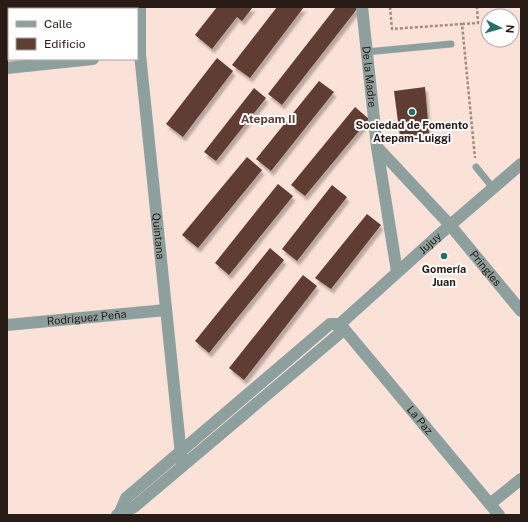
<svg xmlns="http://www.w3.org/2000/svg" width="528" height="522" viewBox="0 0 528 522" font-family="'Public Sans',sans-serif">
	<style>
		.green { fill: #fccbba }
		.building { fill: #5f3e33; filter: url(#shadow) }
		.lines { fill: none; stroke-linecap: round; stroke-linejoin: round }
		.path { stroke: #a08c84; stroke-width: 2.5; stroke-dasharray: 3 2; stroke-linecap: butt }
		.lane { stroke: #8da09d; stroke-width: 7 }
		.street { stroke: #8da09d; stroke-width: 12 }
		.poi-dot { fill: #276f65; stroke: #fff; stroke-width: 1.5 }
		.labels { text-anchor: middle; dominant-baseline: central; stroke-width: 4; stroke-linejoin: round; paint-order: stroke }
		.street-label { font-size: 11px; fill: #291b16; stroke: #fff }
		.poi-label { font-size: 11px; font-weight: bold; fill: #291b16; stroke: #fff }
		.neighbourhood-label { font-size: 12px; font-weight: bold; fill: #5e3e32; stroke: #fff }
	</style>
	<defs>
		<filter id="shadow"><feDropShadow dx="2.5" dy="4.5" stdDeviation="1" flood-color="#0004"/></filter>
	</defs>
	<rect width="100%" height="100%" fill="#fbe2d9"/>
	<path class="green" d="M7,7H121V9H9V59H39L7,62Z"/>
	<g class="building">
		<path d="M217,7H253L242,21L237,17L212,49L195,35Z"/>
		<path d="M277,7H304L250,78L232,65Z"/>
		<path d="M336,7H355L357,9L282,105L268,94Z"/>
		<path d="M217,58L233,71L183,137L166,124Z"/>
		<path d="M319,81L334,92L271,171L256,159Z"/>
		<path d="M425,87L429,133L400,137L394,91Z"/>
		<path d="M254,88L266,98L216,161L204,152Z"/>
		<path d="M355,107L369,119L305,196L291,185Z"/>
		<path d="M247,157L262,170L198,248L182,235Z"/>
		<path d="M278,184L293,196L229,275L215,263Z"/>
		<path d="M332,185L347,197L297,261L282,249Z"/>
		<path d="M367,214L381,225L331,289L315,278Z"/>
		<path d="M270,248L284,260L209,353L195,341Z"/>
		<path d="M303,275L317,286L244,380L229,368Z"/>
	</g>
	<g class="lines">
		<g class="path">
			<path d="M390,7L392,29L462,24L475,158"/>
			<path d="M462,24L478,23L477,7"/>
		</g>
		<g class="lane">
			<path d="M366,52L451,44"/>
			<path d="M476,167L493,188"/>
		</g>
		<g class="street">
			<path id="s1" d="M140,7V54L182,465"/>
			<path id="s2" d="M362,7L377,147L397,272"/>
			<path d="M7,68L93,59"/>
			<path id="s3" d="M377,147L450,225L521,311"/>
			<path id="s4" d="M340,324L499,515"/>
			<path id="s5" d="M340,324L441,233L521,164"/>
			<path id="s6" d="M7,325L166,310"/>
			<path d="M490,504L521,479"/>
			<path d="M120,512L126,498L330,324H340"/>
			<path d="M117,515L134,507L339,334L340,324"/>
		</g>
	</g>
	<g class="poi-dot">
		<circle cx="412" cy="112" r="4"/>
		<circle cx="444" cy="256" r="4"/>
	</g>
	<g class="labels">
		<g class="street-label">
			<text stroke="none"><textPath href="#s2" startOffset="70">De la Madre</textPath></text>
			<text stroke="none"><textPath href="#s1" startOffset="230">Quintana</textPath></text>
			<text stroke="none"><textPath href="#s5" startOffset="121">Jujuy</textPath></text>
			<text stroke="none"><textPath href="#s3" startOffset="163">Pringles</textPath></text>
			<text stroke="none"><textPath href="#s6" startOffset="80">Rodríguez Peña</textPath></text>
			<text stroke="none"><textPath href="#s4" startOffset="125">La Paz</textPath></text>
		</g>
		<g class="poi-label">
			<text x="412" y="125">Sociedad de Fomento<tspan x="412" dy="13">Atepam-Luiggi</tspan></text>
			<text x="444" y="269">Gomería<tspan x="444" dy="13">Juan</tspan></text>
		</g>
		<g class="neighbourhood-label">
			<text x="268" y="119">Atepam II</text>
		</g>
	</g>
	<rect width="528" height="522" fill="none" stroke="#291b16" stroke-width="16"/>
	<rect x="8" y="8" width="130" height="52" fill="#ffffff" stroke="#a9a4a2"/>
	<rect x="16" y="21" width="20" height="6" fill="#8da09d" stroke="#a9a4a2"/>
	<text x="44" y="28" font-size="12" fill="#291b16">Calle</text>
	<rect x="16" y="38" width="20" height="12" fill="#5f3e33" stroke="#a9a4a2"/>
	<text x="44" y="48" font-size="12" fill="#291b16">Edificio</text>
	<g transform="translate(500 28) rotate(96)"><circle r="19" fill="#ffffff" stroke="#a9a4a2"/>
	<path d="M0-3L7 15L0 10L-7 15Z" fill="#276f65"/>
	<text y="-6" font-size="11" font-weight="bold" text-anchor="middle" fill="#291b16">N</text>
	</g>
</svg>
